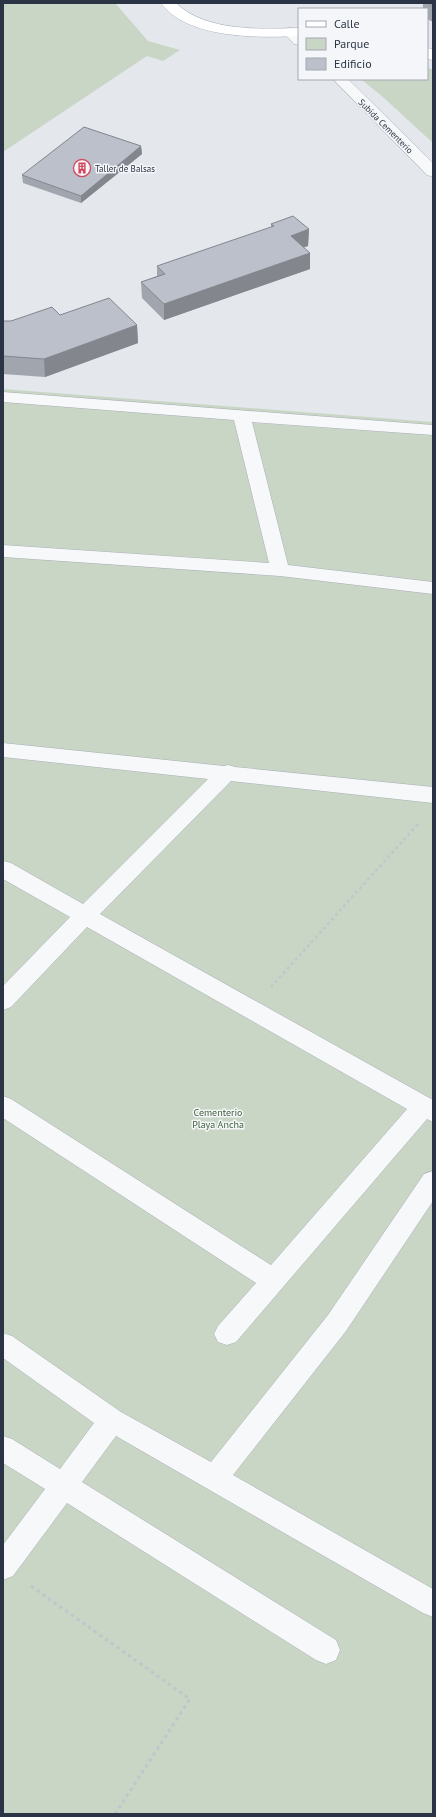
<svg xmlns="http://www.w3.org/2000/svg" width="436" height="1817" viewBox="0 0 436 1817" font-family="'PT Sans',sans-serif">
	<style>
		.green { fill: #c9d6c5 }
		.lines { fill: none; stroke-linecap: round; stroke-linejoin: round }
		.minor-casing { stroke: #a9aeb7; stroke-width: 1 }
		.major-casing { stroke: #a3abb8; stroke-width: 1 }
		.path-far1 { stroke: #c2c5cb; stroke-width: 2.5; stroke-dasharray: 3 3; stroke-linecap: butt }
		.path { stroke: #c2c5cb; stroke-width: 3; stroke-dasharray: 3.5 3.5; stroke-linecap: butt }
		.minor { fill: #f7f8fa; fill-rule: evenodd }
		.major { fill: #fff; fill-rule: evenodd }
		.wall { fill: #a1a5ae }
		.shaded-wall { fill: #83868d }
		.building { fill: #bbc0ca; stroke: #83868d }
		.labels { text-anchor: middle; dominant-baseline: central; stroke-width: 3; stroke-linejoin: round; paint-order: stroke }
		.far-street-label { font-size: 9px; fill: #2b3445; stroke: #f4f6f9 }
		.far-poi-label { font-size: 9px; fill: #2b3445; stroke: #f4f6f9; text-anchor: start }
		.park-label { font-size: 10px; fill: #3f6138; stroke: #f4f6f9 }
	</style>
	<rect width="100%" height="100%" fill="#e4e7ec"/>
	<g class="green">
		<path d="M3,3H115L148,41L180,50L163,61L147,56L3,152Z"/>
		<path d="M427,67L433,70V143L384,98L361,79H427Z"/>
		<path d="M3,389L433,422V1814H3Z"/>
	</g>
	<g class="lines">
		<g class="minor-casing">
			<g id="minor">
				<path d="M290,28L295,29L299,33V45L294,44L283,32L285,29Z"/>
				<path d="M333,79H348L433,163V177L427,175Z"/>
				<path d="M3,392L433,425V435L252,422L288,565L433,582V594L280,576L3,557V545L269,563L234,420L3,402Z"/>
				<path d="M3,743L224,766L228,765L235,767L433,787V803L231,781L100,914L433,1100V1122L427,1119L236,1342L227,1345L218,1342L214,1334L218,1326L256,1283L3,1118V1096L11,1099L271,1265L407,1109L87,927L11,1007L3,1010V986L70,917L3,879V861L11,863L83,904L208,779L3,757Z"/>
				<path d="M433,1171V1201L346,1331L233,1475L433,1589V1617L423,1613L116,1436L82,1482L336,1640L340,1650L336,1660L326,1664L316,1660L67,1503L13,1576L3,1580V1545L45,1489L3,1463V1436L12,1439L60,1469L94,1423L3,1358V1333L12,1336L121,1412L211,1462L328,1315L424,1174Z"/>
			</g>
		</g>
		<g class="major-casing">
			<g id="major">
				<path d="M161,3H176C206,32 260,29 299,28V36C260,38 186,39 161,3Z"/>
				<path d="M427,48L433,49V60L427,59Z"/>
			</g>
		</g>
		<path class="path-far1" d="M271,987L419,823"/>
		<path class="path" d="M31,1586L190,1699L115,1814"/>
		<use href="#minor" class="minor"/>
		<use href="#major" class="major"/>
	</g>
	<g class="wall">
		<path d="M423,3H433V22L427,19V9H423Z"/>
		<path d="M141,146L142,154L81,203L23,183L22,175Z"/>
		<path d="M271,224L309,229L308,246L304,247L310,269L164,320L142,298L141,282L157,276V266L271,228Z"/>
		<path d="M60,315L137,325L138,343L45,377L3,374V321H11Z"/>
	</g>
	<g class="shaded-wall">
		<path d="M141,146L142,154L81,203V196Z"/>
		<path d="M309,229L308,246L290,252L291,236Z"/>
		<path d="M310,253V269L164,320V304Z"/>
		<path d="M137,325L138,343L45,377L44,359Z"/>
	</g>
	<g class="building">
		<path d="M428,3H433V6Z"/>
		<path d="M84,127L141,146L81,196L22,175Z"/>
		<path d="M293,216L309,229L291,236L310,253L164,304L141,282L165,274L157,266L274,226L271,224Z"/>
		<path d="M109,298L137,325L44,359L3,356V321H11L52,307L60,315Z"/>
	</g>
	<defs>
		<g id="building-ring" transform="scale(0.9)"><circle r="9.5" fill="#f4f6f9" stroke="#d1495b" stroke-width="1.5"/><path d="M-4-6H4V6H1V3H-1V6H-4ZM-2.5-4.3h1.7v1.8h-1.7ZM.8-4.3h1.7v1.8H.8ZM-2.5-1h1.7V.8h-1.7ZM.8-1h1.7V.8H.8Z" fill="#d1495b"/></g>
	</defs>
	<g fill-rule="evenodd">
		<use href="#building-ring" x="82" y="168"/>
	</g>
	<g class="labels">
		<g class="far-street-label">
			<text transform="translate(386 126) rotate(45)">Subida Cementerio</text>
		</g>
		<g class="far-poi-label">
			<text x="95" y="168">Taller de Balsas</text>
		</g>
		<g class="park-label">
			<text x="218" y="1112">Cementerio<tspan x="218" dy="12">Playa Ancha</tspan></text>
		</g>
	</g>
	<rect width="436" height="1817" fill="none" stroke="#2b3445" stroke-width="8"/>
	<rect x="298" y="8" width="130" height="72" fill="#f4f6f9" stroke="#a4a8b1"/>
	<rect x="306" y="21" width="20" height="6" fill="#ffffff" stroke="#a4a8b1"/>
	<text x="334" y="28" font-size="12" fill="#2b3445">Calle</text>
	<rect x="306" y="38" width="20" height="12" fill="#c9d6c5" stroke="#a4a8b1"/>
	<text x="334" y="48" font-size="12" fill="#2b3445">Parque</text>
	<rect x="306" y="58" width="20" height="12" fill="#bbc0ca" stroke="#a4a8b1"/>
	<text x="334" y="68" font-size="12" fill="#2b3445">Edificio</text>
</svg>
